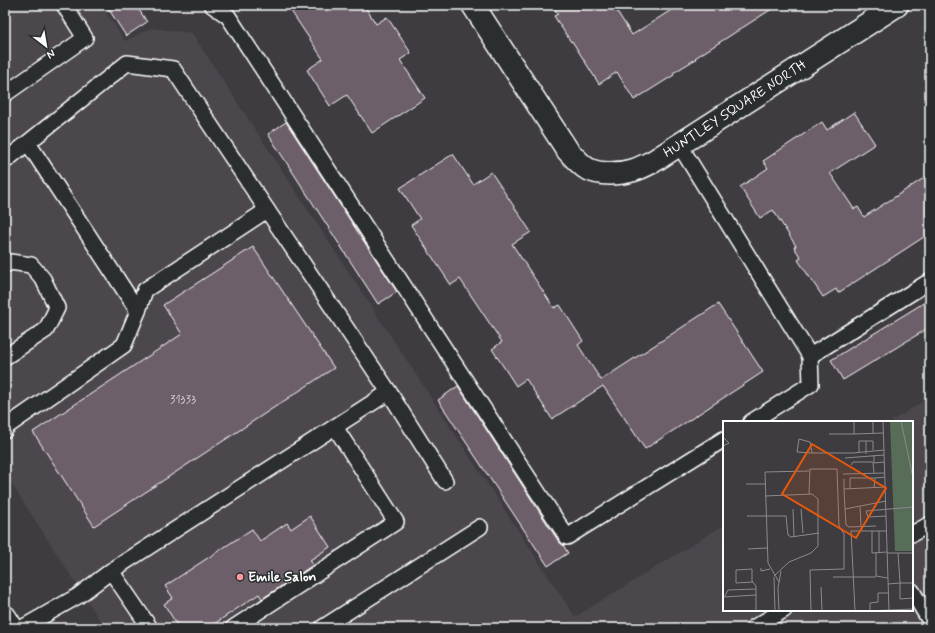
<svg xmlns="http://www.w3.org/2000/svg" width="935" height="633" viewBox="0 0 935 633" font-family="Mynerve,sans-serif">
	<style>
		.built { fill: #4c464d }
		.building { fill: #6d5e6a; stroke: #fff }
		.lines { fill: none; stroke-linecap: round; stroke-linejoin: round }
		.lane-casing { stroke: #fff; stroke-width: 18 }
		.street-casing { stroke: #fff; stroke-width: 25 }
		.secondary-casing { stroke: #fff; stroke-width: 25 }
		.lane { stroke: #2a2d2e; stroke-width: 15 }
		.street { stroke: #2a2d2e; stroke-width: 22 }
		.secondary { stroke: #2a2d2e; stroke-width: 22 }
		.poi-dot { fill: #ff9aa2; stroke: #2a2d2e; stroke-width: 1.5 }
		.labels { text-anchor: middle; dominant-baseline: central; stroke-width: 3; stroke-linejoin: round; paint-order: stroke }
		.number-label { font-size: 12px; fill: #dad7da }
		.street-label { font-size: 14px; fill: #fff; stroke: #2a2d2e }
		.poi-label { font-size: 14px; font-weight: bold; fill: #fff; stroke: #2a2d2e; text-anchor: start }
		.inset-road { fill: none; stroke: #8b8a8c; stroke-width: 1 }
		.view { fill: #e8590c; fill-opacity: 0.15; stroke: #e8590c; stroke-width: 2 }
		.inset-edge { fill: none; stroke: #fff; stroke-width: 2 }
	</style>
	<rect width="100%" height="100%" fill="#3e3c40"/>
	<filter id="ink" filterUnits="userSpaceOnUse"><feTurbulence type="fractalNoise" baseFrequency=".025" numOctaves="2"/><feDisplacementMap in="SourceGraphic" scale="8" xChannelSelector="R" yChannelSelector="G"/><feConvolveMatrix kernelMatrix="1 2 1 2 8 2 1 2 1" color-interpolation-filters="sRGB"/></filter>
	<g filter="url(#ink)">
		<path class="built" d="M5,5H101L125,41L151,28L192,33L575,617L724,525V610H912V422H890L930,397V628H105L5,474Z"/>
		<g class="building">
			<path d="M106,5H136L147,22L126,36Z"/>
			<path d="M287,5H364L376,24L387,17L411,53L400,60L425,98L372,133L347,95L330,106L307,70L323,59Z"/>
			<path d="M552,5H613L632,35L679,5H778L695,58L696,59L673,73L674,75L634,100L617,72L599,84L572,41L571,42L554,16L558,14Z"/>
			<path d="M854,112L875,144L830,173L854,209L858,207L864,217L930,174V233L838,293L836,289L823,297L798,260L801,258L794,247L796,246L773,210L760,218L740,187L768,168L763,161L822,122L827,130Z"/>
			<path d="M286,122L397,292L378,304L268,134Z"/>
			<path d="M453,154L473,184L491,172L531,232L512,244L554,308L560,305L583,341L578,345L601,380L718,304L763,372L645,449L603,386L552,419L526,379L516,386L492,349L502,342L460,279L451,285L411,225L420,219L400,188Z"/>
			<path d="M253,247L334,368L94,526L33,432L182,334L163,305Z"/>
			<path d="M930,299V327L843,380L831,360Z"/>
			<path d="M458,386L559,542L563,545L568,553L548,566L438,400Z"/>
			<path d="M310,516L330,547L310,560L313,565L262,599L259,594L208,628H179L164,604L173,598L165,586L252,529L260,541L287,523L291,529Z"/>
		</g>
		<g class="lines">
			<g class="lane-casing">
				<g id="lane">
					<path d="M212,5L228,16L567,537L724,439"/>
					<path d="M5,94L85,38L64,5"/>
					<path d="M28,143L138,311"/>
					<path d="M680,146L810,356L811,384L751,422"/>
					<path d="M5,161L127,63L173,69L267,210"/>
					<path d="M5,265L10,262L31,265L43,279L57,308L46,330L5,357"/>
					<path d="M810,356L930,281"/>
					<path d="M5,430L6,427L124,345L138,311L145,290L267,210L389,392"/>
					<path d="M912,534L930,524"/>
					<path d="M111,571L150,628"/>
					<path d="M912,591L930,621"/>
					<path d="M22,628L78,596L111,571L389,392L445,481"/>
					<path d="M233,628L396,522L335,427"/>
					<path d="M322,628L480,527"/>
					<path d="M753,628L784,610"/>
				</g>
			</g>
			<g class="street-casing">
				<path id="street" d="M473,5L568,151C574,157 579,163 586,168C600,176 620,174 634,170C641,168 648,164 654,161L897,5"/>
			</g>
			<g class="secondary-casing">
				<path id="secondary" d="M5,617L12,628"/>
			</g>
			<use href="#lane" class="lane"/>
			<use href="#street" class="street"/>
			<use href="#secondary" class="secondary"/>
		</g>
	</g>
	<circle class="poi-dot" cx="240" cy="577" r="4"/>
	<g class="labels">
		<g class="number-label">
			<text x="183" y="400">31333</text>
		</g>
		<g class="street-label">
			<text transform="translate(735 109) rotate(-33)">HUNTLEY SQUARE NORTH</text>
		</g>
		<g class="poi-label">
			<text x="248" y="577">Emile Salon</text>
		</g>
	</g>
	<g transform="translate(723 421)">
		<rect width="190" height="190" fill="#3e3c40"/>
		<path d="M167,0H190V130H172Z" fill="#586d58"/>
		<path class="inset-road" d="M131,0V13L160,12M160,0L166,190M178,0L190,57M106,13H131M150,13V0M0,16L6,22L0,25M136,31V20H150V29M89,32L87,21L76,18L74,31L89,32H130L161,29M143,33V20M151,34V42L161,41M122,37L161,34M128,44L130,41H150L151,52M120,53L161,52M121,58V68L162,66M23,63H42M151,67L152,57L162,56M121,68L122,88L163,80M127,68V57H152M86,73L87,48H114L116,105L121,113V148L87,149L88,190M42,75L89,73L95,78V125L88,132L66,141L51,155M137,86L138,105M70,88L71,116M78,88L80,112M122,88L123,104L126,106L153,105M24,95H63L65,114L68,116L96,112M163,95L145,96L143,90L190,86M149,110V132L164,131M156,110V132M25,128L44,127M153,132V155L165,157M164,132H190M38,147V150L47,148M51,156L52,190M110,156H153M30,161L13,162V149L29,148V160L33,165V190M56,161L45,142L42,51L86,50M190,162H177V178L190,177M165,163L177,162L175,132M98,166L99,190M2,175L5,169L33,168M0,176L33,174M56,190L55,167L58,150M132,190L128,110H164M144,190L190,188M147,190V182L155,181V172H165"/>
		<path class="view" d="M89,23L163,67L133,117L59,73Z"/>
		<rect width="190" height="190" class="inset-edge"/>
	</g>
	<rect width="935" height="633" fill="none" stroke="#2a2d2e" stroke-width="20"/>
	<rect x="10" y="10" width="915" height="613" fill="none" stroke="#fff" stroke-width="1.5" filter="url(#ink)"/>
	<g transform="translate(46 46) rotate(149)" stroke="#2a2d2e" stroke-width="3" paint-order="stroke">
	<path d="M0-3L7 15L0 10L-7 15Z" fill="#ffffff"/>
	<text y="-6" font-size="11" font-weight="bold" text-anchor="middle" fill="#ffffff">N</text>
	</g>
</svg>
